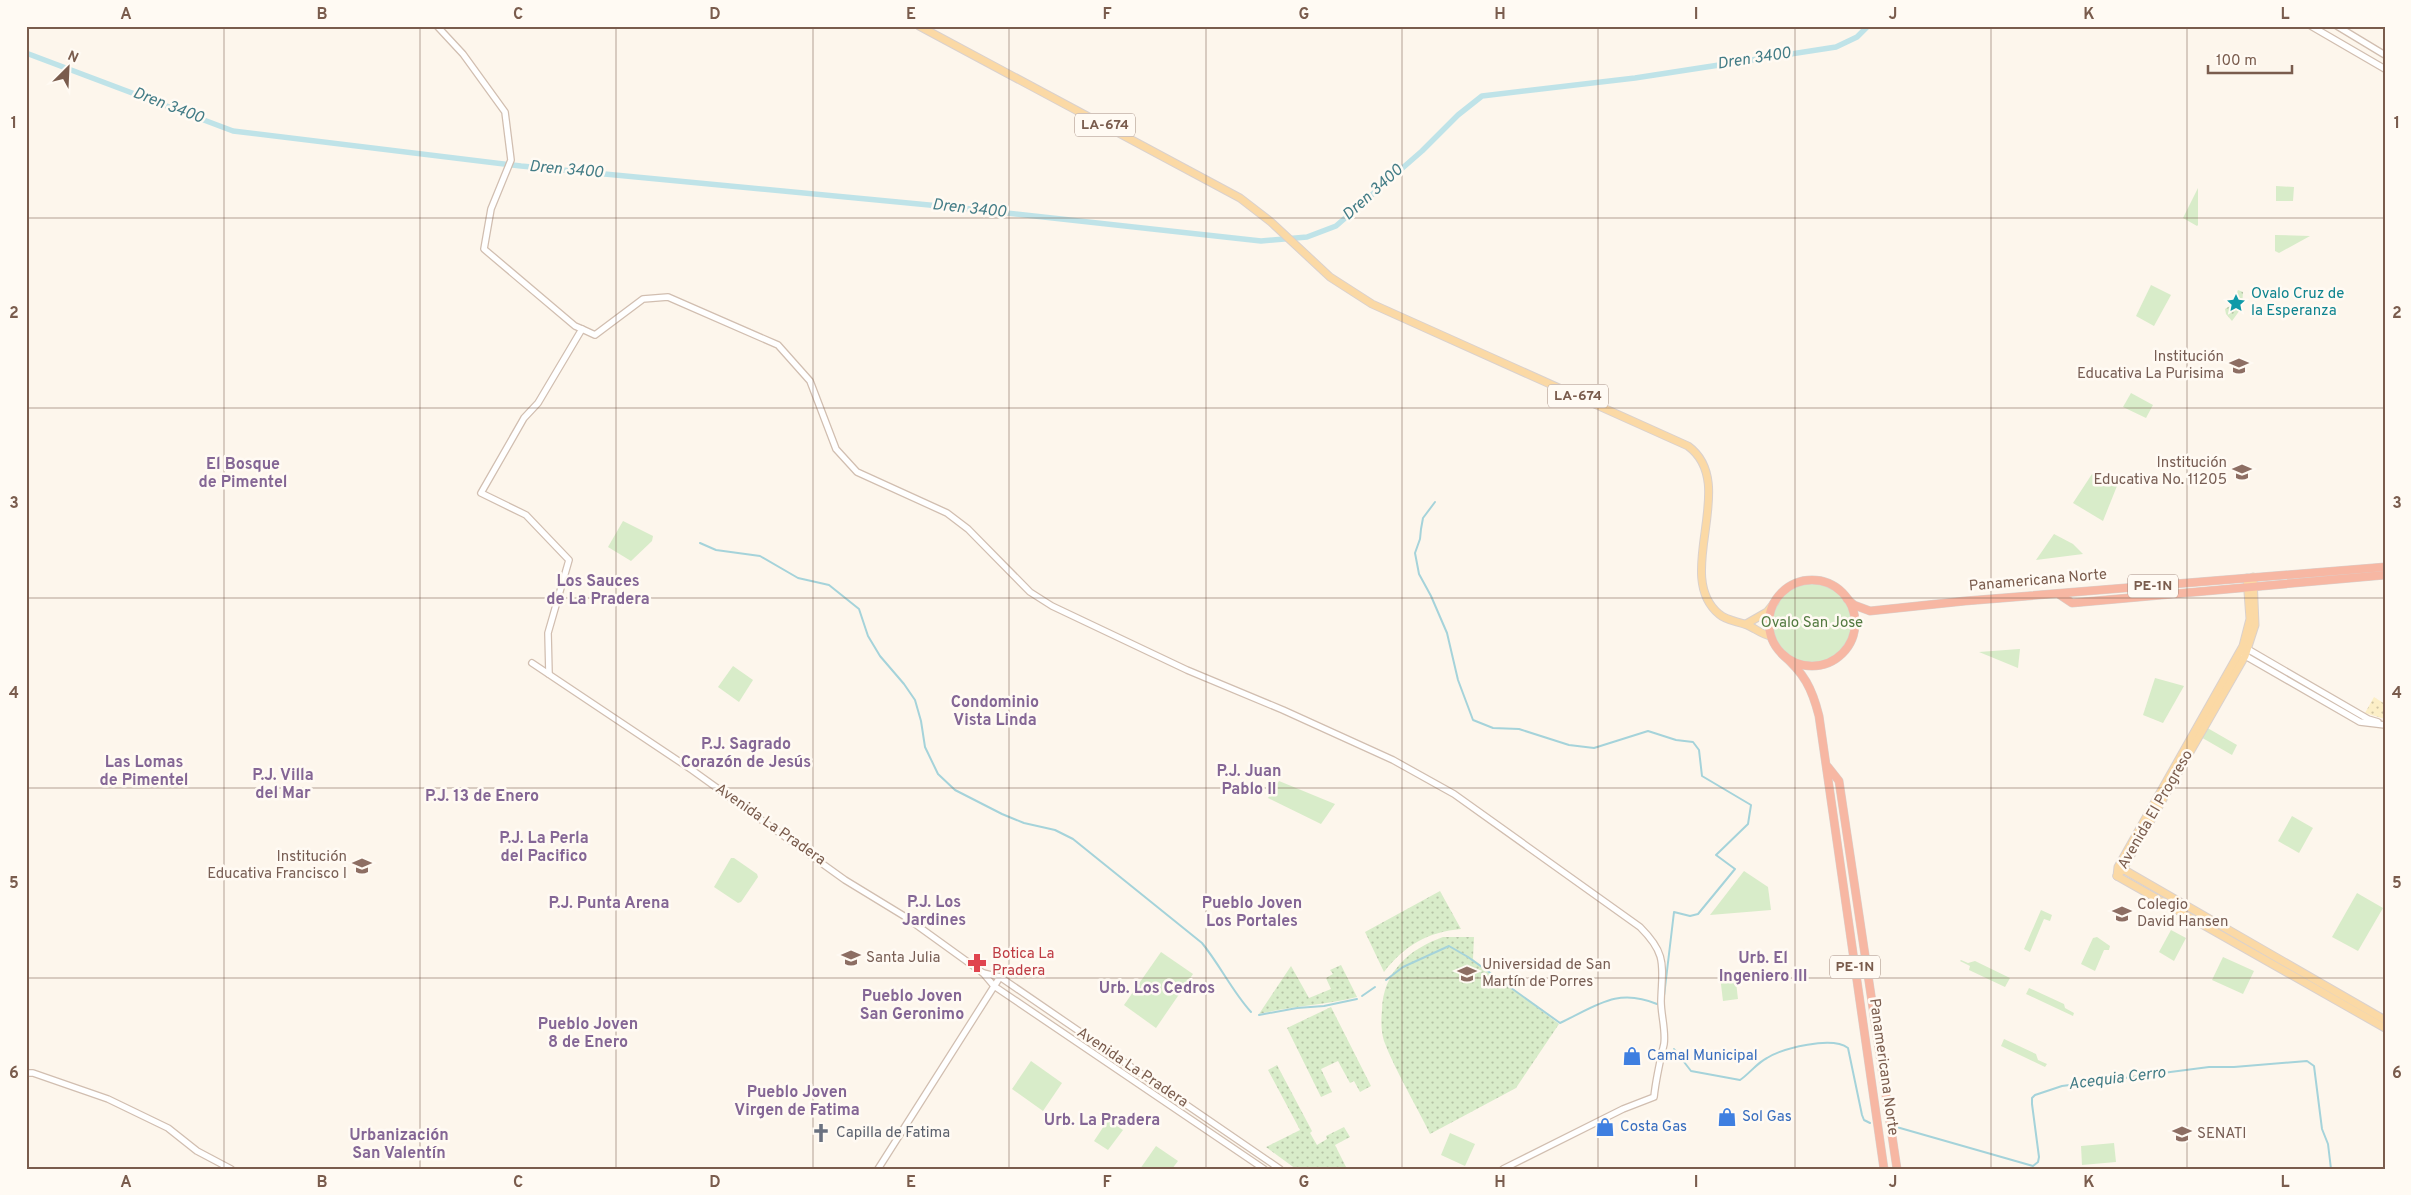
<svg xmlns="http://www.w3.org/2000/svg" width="2411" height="1195" viewBox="0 0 2411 1195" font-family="Overpass,sans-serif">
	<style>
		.grass { fill: url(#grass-dots) }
		.sand { fill: url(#sand-dots) }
		.park { fill: #d8ecc9 }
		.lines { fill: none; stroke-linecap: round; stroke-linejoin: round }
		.stream { stroke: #a5d3da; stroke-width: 2 }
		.canal { stroke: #bfe3e8; stroke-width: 5.5 }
		.minor-casing { stroke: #d1beb0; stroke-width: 8 }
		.major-casing { stroke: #dad1cd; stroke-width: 9 }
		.highway-casing { stroke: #dad1cd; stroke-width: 9 }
		.minor { stroke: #fff; stroke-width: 5.5 }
		.major { stroke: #fbd9a5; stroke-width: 7 }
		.highway { stroke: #f7b7a3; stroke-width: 8 }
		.grid { fill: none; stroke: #7a5c4d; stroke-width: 1; stroke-opacity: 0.55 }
		.labels { text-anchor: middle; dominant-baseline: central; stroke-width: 5; stroke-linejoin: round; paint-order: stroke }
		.shield { fill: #fffaf3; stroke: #a28b7f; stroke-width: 1 }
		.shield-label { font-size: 14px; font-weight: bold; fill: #7a5c4d }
		.culture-label { font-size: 15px; fill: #0d838f; stroke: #fffaf3; text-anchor: start }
		.education-label { font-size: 15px; fill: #785e54; stroke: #fffaf3; text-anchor: start }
		.street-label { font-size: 15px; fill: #7a5c4d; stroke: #fffaf3 }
		.park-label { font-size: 15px; fill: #537a41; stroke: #fffaf3 }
		.health-label { font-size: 15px; fill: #be3a42; stroke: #fffaf3; text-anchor: start }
		.shop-label { font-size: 15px; fill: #366cbe; stroke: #fffaf3; text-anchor: start }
		.worship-label { font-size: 15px; fill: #5b616d; stroke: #fffaf3; text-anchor: start }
		.water-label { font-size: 16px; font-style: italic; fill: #437c86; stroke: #fffaf3 }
		.neighbourhood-label { font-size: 16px; font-weight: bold; fill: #846695; stroke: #fffaf3 }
		.neatline { fill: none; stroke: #7a5c4d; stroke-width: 2 }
		.grid-label { font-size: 16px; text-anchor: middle; font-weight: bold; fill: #7a5c4d }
	</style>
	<defs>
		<pattern id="grass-dots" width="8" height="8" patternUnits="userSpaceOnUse" patternTransform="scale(1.25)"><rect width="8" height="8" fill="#d8ecc9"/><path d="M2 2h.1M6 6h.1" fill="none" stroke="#b4c2a5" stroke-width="1.8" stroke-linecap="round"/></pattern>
		<pattern id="sand-dots" width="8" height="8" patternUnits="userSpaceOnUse" patternTransform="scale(1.25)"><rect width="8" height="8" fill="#fcefc7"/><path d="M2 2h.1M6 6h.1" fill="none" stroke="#d1c5a4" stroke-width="1.8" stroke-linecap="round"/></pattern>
	</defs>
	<rect width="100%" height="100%" fill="#fdf6ec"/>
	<g class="grass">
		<path d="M2238,290L2243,292L2242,307L2232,321L2226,314L2225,309L2233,304Z"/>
		<path d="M1440,891L1461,929C1428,932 1405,945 1384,972L1365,932Z"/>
		<path d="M1443,937H1474L1473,959L1559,1024L1516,1088L1430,1134C1416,1105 1395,1070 1384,1041C1381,1031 1381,1020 1382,1010C1383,972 1409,949 1443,937Z"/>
		<path d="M1341,965L1357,997C1325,1005 1292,1006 1259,1014L1291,966L1309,998L1331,989L1326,978L1333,974L1330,970Z"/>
		<path d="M1331,1007L1371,1086L1360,1092L1354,1081L1350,1083L1338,1061L1321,1069L1332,1092L1321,1097L1287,1028Z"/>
		<path d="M1277,1065L1312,1131L1310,1133L1317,1145L1327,1139L1326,1136L1344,1127L1350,1137L1335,1145L1347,1169H1296L1266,1147L1300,1130L1268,1070Z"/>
	</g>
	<path class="sand" d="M2374,697L2385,704V719L2365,713Z"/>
	<g class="park">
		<path d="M2276,186L2294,187L2293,201H2276Z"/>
		<path d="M2198,188V225L2197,226L2183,218Z"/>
		<path d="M2275,235L2310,236L2279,253L2275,251Z"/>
		<path d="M2151,285L2171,295L2154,326L2136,316Z"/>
		<path d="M2131,393L2153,405L2146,418L2123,407Z"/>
		<path d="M2092,474L2117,486L2103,521L2073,503Z"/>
		<path d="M623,521L653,536L652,541L631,561L608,547Z"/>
		<path d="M2054,534L2073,544L2083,554L2036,560Z"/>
		<circle cx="1812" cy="623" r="40"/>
		<path d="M2020,649L2018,668L1979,652L2019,649Z"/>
		<path d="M733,666L753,680L739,702L718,687Z"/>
		<path d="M2155,678L2184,686L2163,723L2143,715Z"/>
		<path d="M2204,726L2237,745L2232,755L2199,736Z"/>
		<path d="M1279,781L1335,804L1321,824L1268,798Z"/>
		<path d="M2292,816L2313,828L2299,853L2278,841Z"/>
		<path d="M731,858H734L757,874L758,877L741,902L738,903L714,887Z"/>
		<path d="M1744,871L1768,887L1771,910L1710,915Z"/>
		<path d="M2357,893L2383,908L2358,951L2332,937Z"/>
		<path d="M2041,910L2052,915L2050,921L2044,919L2030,952L2024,949Z"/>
		<path d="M2171,930L2186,938L2174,961L2159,952Z"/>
		<path d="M2097,937L2110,946L2109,950H2104L2095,971L2081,964L2093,938Z"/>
		<path d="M1161,952L1193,974L1156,1028L1124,1005Z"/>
		<path d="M2223,957L2254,971L2243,994L2212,980Z"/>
		<path d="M1961,960L1968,963L1975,961L2010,978L2005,987L1969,970L1970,966L1960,961Z"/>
		<path d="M1735,974L1738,999L1723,1001L1720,976Z"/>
		<path d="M2029,988L2064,1004L2065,1008L2074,1013L2073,1016L2026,994Z"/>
		<path d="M2004,1039L2036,1054L2038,1060L2047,1064L2045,1067L2001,1046Z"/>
		<path d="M1031,1061L1062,1083L1043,1111L1012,1089Z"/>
		<path d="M1108,1120L1123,1130L1108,1150L1094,1141Z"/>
		<path d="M1450,1133L1475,1144L1465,1166L1441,1155Z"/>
		<path d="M2114,1143L2116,1162L2082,1165L2081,1146Z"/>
		<path d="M1156,1146L1178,1161L1172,1169H1140Z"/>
	</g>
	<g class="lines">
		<g class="stream">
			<path d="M1435,502L1423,518L1421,529L1420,539L1415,553L1419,574L1431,596L1447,633L1458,680L1473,720L1493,728L1519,729L1569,745L1594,748L1648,731L1676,740L1693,742L1699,750L1702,776L1751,805L1748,824L1716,855L1735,869L1698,914L1690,916L1674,912L1664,996"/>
			<path d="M700,543L716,550L760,556L798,578L829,585L859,609L868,636L880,656L904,684L915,700L921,721L925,747L938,774L955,790L1002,814L1024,823L1055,830L1073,839L1202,943C1220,965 1232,991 1251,1012"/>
			<path d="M1386,980L1403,967L1449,946L1468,957L1560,1023C1596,1006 1617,987 1657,1004"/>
			<path d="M1362,996L1375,987"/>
			<path d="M1259,1015L1297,1008L1324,1006L1357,999"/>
			<path d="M1674,1049L1691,1071L1740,1080C1749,1074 1757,1063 1767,1058C1783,1048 1832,1036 1848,1048L1862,1115L1864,1120L1870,1123"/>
			<path d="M1893,1126L2033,1166L2038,1162L2039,1157L2032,1104V1098L2035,1095L2062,1086L2209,1067H2234L2307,1061L2314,1066L2322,1129L2328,1144L2331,1169"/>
		</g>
		<path class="canal" d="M26,53L233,131L521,166L971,209L1261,241L1307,237L1336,226L1422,151L1458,115L1482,96L1635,78L1836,47L1857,37L1868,26"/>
		<g class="minor-casing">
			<g id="minor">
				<path d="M437,26L463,54L505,112L511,160L491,209L484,249L575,326L582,329L538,403L524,418L481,493L526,515L569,560L548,633L549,674"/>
				<path d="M2311,26L2385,69"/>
				<path d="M2337,26L2385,55"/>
				<path d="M582,329L595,335L643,299L668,297L778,345L810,381L836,449L857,472L947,513L968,529L1030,592L1052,606L1187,670L1283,710L1393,760L1454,794L1640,927C1668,955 1662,966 1661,1001C1661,1015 1666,1031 1664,1044C1660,1061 1656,1078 1654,1097L1623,1109L1503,1169"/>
				<path d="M2244,647L2368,719L2378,722"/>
				<path d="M2242,654L2360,722L2385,725"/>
				<path d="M532,663L692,770L845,880L904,916L983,973L994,986L1264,1169"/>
				<path d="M983,973L1000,977L1280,1169"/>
				<path d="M26,1073H33L108,1099L168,1128L197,1151L231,1169"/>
				<path d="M878,1169L1000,977"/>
			</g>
		</g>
		<g class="major-casing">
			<g id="major">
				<path d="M919,26L1240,198L1271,222L1330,277L1372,304L1688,446C1740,484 1672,575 1719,614C1727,621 1737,621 1747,625C1755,628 1762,635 1771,636"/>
				<path d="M1746,624L1767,612L1775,602"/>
				<path d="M2121,868L2385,1020"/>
				<path d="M2117,876L2123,869L2245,656L2255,625L2253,577"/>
				<path d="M2117,876L2118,867L2243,646L2250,619L2247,578"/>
				<path d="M2117,876L2385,1028"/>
			</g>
		</g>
		<g class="highway-casing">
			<g id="highway">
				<circle cx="1812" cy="623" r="43"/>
				<path d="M2060,595L2072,603L2385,575"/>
				<path d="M1847,599L1854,605L1870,611L1965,601L2385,567"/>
				<path d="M1782,654C1804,673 1812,688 1819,716L1884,1169"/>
				<path d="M1828,767L1839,781L1897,1169"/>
			</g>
		</g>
		<use href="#minor" class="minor"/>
		<use href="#major" class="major"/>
		<use href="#highway" class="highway"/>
	</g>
	<path class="grid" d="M224,26V1169M420,26V1169M616,26V1169M813,26V1169M1009,26V1169M1206,26V1169M1402,26V1169M1598,26V1169M1795,26V1169M1991,26V1169M2187,26V1169M26,218H2385M26,408H2385M26,598H2385M26,788H2385M26,978H2385"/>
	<defs>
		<g id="sight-bare" transform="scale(1.5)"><path d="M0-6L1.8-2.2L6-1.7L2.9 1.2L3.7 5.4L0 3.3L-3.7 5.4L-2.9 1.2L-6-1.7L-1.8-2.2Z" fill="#0f9aa8" stroke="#fffaf3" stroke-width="2.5" paint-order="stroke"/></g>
		<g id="school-bare" transform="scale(1.5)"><path d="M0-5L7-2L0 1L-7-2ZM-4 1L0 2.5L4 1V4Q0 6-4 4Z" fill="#8d6e63" stroke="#fffaf3" stroke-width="2.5" paint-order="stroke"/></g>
		<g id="pharmacy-bare" transform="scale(1.5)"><path d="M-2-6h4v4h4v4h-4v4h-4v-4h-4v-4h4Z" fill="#e0444e" stroke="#fffaf3" stroke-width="2.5" paint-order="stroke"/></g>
		<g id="university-bare" transform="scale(1.5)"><path d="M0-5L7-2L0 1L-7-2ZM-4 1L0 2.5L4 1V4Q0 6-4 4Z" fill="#8d6e63" stroke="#fffaf3" stroke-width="2.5" paint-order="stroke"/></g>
		<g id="shop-bare" transform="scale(1.5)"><path d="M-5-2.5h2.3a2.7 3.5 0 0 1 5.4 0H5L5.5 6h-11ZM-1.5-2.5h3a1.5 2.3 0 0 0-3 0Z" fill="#3f7fe0" stroke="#fffaf3" stroke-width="2.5" paint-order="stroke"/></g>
		<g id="church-bare" transform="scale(1.5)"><path d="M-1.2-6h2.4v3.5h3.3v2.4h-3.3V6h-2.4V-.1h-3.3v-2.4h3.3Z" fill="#6b7280" stroke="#fffaf3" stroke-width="2.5" paint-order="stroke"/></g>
	</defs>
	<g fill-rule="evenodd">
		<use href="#sight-bare" x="2236" y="303"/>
		<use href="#school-bare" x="2239" y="366"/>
		<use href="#school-bare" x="2242" y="472"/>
		<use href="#school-bare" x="362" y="866"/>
		<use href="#school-bare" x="2122" y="914"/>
		<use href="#school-bare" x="851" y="958"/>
		<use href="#pharmacy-bare" x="977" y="963"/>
		<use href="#university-bare" x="1467" y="974"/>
		<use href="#shop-bare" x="1632" y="1056"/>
		<use href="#shop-bare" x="1727" y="1117"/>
		<use href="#shop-bare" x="1605" y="1127"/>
		<use href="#church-bare" x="821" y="1133"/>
		<use href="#university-bare" x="2182" y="1134"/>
	</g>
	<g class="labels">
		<g class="shield">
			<rect x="1075" y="113.5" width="60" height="23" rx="4"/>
			<rect x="1548" y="384.5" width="60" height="23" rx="4"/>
			<rect x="2128" y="574.5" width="50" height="23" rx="4"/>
			<rect x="1830" y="955.5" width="50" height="23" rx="4"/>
		</g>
		<g class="shield-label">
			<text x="1105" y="125">LA-674</text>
			<text x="1578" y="396">LA-674</text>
			<text x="2153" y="586">PE-1N</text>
			<text x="1855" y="967">PE-1N</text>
		</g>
		<g class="culture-label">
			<text x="2251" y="294">Ovalo Cruz de<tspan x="2251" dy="17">la Esperanza</tspan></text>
		</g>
		<g class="education-label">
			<text x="2224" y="357" text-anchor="end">Institución<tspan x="2224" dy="17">Educativa La Purisima</tspan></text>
			<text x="2227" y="463" text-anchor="end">Institución<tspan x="2227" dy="17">Educativa No. 11205</tspan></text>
			<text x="347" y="857" text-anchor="end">Institución<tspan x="347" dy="17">Educativa Francisco I</tspan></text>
			<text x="2137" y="905">Colegio<tspan x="2137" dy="17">David Hansen</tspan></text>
			<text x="866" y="958">Santa Julia</text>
			<text x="1482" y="965">Universidad de San<tspan x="1482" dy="17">Martín de Porres</tspan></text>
			<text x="2197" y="1134">SENATI</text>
		</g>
		<g class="street-label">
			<text transform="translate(2038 581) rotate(-5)">Panamericana Norte</text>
			<text transform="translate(2156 810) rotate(-60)">Avenida El Progreso</text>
			<text transform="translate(770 825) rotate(35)">Avenida La Pradera</text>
			<text transform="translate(1883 1067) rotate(82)">Panamericana Norte</text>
			<text transform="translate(1132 1068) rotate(34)">Avenida La Pradera</text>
		</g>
		<g class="park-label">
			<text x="1812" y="623">Ovalo San Jose</text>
		</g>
		<g class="health-label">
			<text x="992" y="954">Botica La<tspan x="992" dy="17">Pradera</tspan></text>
		</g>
		<g class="shop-label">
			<text x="1647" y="1056">Camal Municipal</text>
			<text x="1742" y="1117">Sol Gas</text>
			<text x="1620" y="1127">Costa Gas</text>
		</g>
		<g class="worship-label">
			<text x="836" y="1133">Capilla de Fatima</text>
		</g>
		<g class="water-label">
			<text transform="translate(1754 59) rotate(-9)">Dren 3400</text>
			<text transform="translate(168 106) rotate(21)">Dren 3400</text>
			<text transform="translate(566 170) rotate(5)">Dren 3400</text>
			<text transform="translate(1373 193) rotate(-42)">Dren 3400</text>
			<text transform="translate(969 209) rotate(6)">Dren 3400</text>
			<text transform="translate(2117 1079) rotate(-7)">Acequia Cerro</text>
		</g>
		<g class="neighbourhood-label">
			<text x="243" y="465">El Bosque<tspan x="243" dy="18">de Pimentel</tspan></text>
			<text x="598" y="582">Los Sauces<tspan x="598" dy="18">de La Pradera</tspan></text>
			<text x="995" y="703">Condominio<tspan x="995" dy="18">Vista Linda</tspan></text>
			<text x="746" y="745">P.J. Sagrado<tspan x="746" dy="18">Corazón de Jesús</tspan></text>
			<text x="144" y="763">Las Lomas<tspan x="144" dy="18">de Pimentel</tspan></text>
			<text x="1249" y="772">P.J. Juan<tspan x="1249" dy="18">Pablo II</tspan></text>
			<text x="283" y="776">P.J. Villa<tspan x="283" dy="18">del Mar</tspan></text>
			<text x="482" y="797">P.J. 13 de Enero</text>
			<text x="544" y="839">P.J. La Perla<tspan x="544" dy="18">del Pacifico</tspan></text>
			<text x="934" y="903">P.J. Los<tspan x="934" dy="18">Jardines</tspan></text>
			<text x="609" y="904">P.J. Punta Arena</text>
			<text x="1252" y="904">Pueblo Joven<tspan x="1252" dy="18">Los Portales</tspan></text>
			<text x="1763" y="959">Urb. El<tspan x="1763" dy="18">Ingeniero III</tspan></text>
			<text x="1157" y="989">Urb. Los Cedros</text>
			<text x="912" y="997">Pueblo Joven<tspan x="912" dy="18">San Geronimo</tspan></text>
			<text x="588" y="1025">Pueblo Joven<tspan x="588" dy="18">8 de Enero</tspan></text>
			<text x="797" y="1093">Pueblo Joven<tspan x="797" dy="18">Virgen de Fatima</tspan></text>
			<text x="1102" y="1121">Urb. La Pradera</text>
			<text x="399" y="1136">Urbanización<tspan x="399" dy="18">San Valentín</tspan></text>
		</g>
	</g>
	<rect width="2411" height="1195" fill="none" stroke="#fffaf3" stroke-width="55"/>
	<g transform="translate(68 68) rotate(24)" stroke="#fffaf3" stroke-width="4" paint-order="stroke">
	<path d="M0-4L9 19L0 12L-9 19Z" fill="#7a5c4d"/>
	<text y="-8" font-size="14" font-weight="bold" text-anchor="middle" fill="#7a5c4d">N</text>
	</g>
	<path d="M2208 65v8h84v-8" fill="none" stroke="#7a5c4d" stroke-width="2.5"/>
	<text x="2216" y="65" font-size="15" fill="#7a5c4d" stroke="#fffaf3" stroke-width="4" paint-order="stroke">100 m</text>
	<rect x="28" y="28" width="2356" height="1140" class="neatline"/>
	<g class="grid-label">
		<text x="126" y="19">A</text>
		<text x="322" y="19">B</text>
		<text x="518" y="19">C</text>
		<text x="715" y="19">D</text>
		<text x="911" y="19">E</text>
		<text x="1107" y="19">F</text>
		<text x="1304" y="19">G</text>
		<text x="1500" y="19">H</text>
		<text x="1696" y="19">I</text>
		<text x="1893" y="19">J</text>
		<text x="2089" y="19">K</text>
		<text x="2285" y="19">L</text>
		<text x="14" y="128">1</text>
		<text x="2397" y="128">1</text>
		<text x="14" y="318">2</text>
		<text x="2397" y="318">2</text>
		<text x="14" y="508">3</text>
		<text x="2397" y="508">3</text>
		<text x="14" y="698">4</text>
		<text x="2397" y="698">4</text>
		<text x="14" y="888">5</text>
		<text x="2397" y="888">5</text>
		<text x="14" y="1078">6</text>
		<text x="2397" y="1078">6</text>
		<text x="126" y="1187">A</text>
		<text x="322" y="1187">B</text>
		<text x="518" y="1187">C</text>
		<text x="715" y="1187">D</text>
		<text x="911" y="1187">E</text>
		<text x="1107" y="1187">F</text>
		<text x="1304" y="1187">G</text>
		<text x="1500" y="1187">H</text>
		<text x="1696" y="1187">I</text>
		<text x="1893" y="1187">J</text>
		<text x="2089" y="1187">K</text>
		<text x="2285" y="1187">L</text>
	</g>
</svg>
